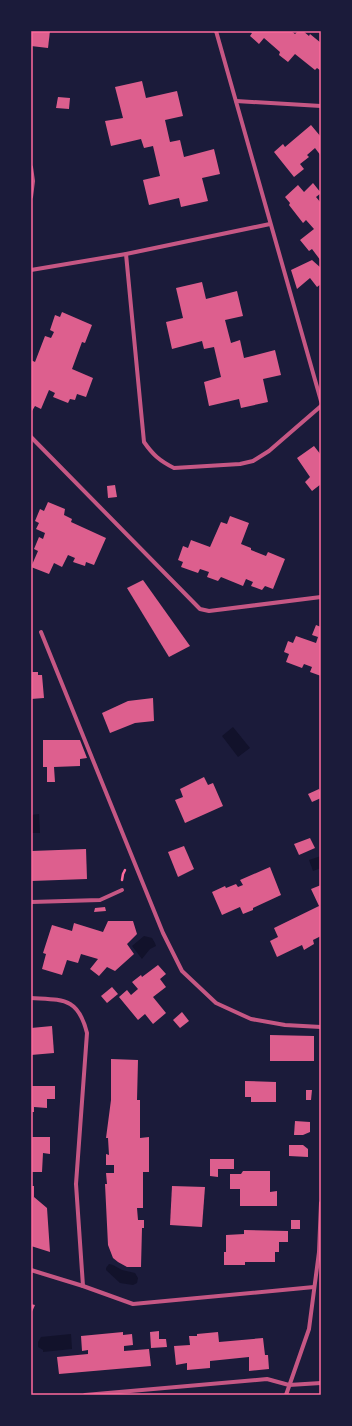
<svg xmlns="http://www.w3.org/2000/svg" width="352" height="1426" viewBox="0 0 352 1426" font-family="'Alegreya Sans',sans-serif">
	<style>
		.water { fill: #12122b }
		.building { fill: #dd5f8e }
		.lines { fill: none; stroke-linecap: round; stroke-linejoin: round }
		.path { stroke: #ff6b9d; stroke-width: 2.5 }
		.minor { stroke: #c65784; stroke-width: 4 }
		.neatline { fill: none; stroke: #ff6b9d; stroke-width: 1.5 }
	</style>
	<rect width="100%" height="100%" fill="#1b1b3a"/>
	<g class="water">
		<path d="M233,727L250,748L238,757L222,736Z"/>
		<path d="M39,814L40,833H31V815Z"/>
		<path d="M321,856V868L313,871L309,860Z"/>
		<path d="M144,936L152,938L155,943L156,946L150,949L142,959L132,946Z"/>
		<path d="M109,1264L113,1265L122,1270L135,1273L138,1278L137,1283L133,1285L120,1283L106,1270V1268Z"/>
		<path d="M71,1334L72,1349L43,1352V1350L38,1347V1342L41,1337Z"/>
	</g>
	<g class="building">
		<path d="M31,31H50L48,48L31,46Z"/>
		<path d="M249,31H291L295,34L298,31H303L309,36L310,34L321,43V71L317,68L315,70L295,54L288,62L279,55L280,52L264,38L259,44L250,36L252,33Z"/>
		<path d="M142,81L146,98L177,91L183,116L165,120L170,142L180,140L184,157L214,149L220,174L202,178L208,201L181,207L179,198L149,205L143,180L160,176L153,146L144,148L141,139L111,146L105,121L123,118L115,87Z"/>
		<path d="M58,97L70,98L69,109L56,108Z"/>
		<path d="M311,125L321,137V156L315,148L307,155L309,157L300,164L304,169L294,177L274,152L283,144L285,147Z"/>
		<path d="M313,183L321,193L316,197L321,203V261L312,249L309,251L300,240L314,229L306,220L303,223L289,205L290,203L285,197L298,185L304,192Z"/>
		<path d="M312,260L321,268V284L317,287L310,278L297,289L291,270Z"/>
		<path d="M202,282L206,299L237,291L243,316L225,320L231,343L240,340L244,358L275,350L281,375L263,379L268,402L241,408L239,399L209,406L204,382L221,377L214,347L204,349L202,341L172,349L166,322L183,318L176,288Z"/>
		<path d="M62,312L92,325L85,343L82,342L72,369L93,378L86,397L77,394L75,400L70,399L68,403L53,397L55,393L49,390L41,409L35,406L32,411L31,410V360L35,362L45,336L51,338L54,332L50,330L55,315L60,317Z"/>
		<path d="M314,446L321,455V484L312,491L305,482L310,477L297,458Z"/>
		<path d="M115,485L117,497L108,498L107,486Z"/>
		<path d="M48,502L65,509L64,515L72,519L71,522L106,538L94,565L86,562L85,566L73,562L75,558L68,555L62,567L54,563L49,574L31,567L38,551L34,549L39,537L43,539L45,533L36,529L39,523L35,521L40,509L44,511Z"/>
		<path d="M230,516L249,523L241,544L251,548V550L266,556L268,552L285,559L273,589L265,586L262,590L251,586L253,582L246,579L243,586L221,577L218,581L207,577L209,572L200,569L198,573L181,567L183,562L178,560L183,546L188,548L191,540L210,547L221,522L227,524Z"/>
		<path d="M143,580L190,646L169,657L127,588Z"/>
		<path d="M316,625L321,627V676L310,672L312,667L304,664L302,668L286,662L289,654L284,652L288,641L293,643L296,636L316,643L318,637L312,635Z"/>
		<path d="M31,672H38V675H42L44,698L31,699Z"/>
		<path d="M153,698L154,721L135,723L110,733L102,713L128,701Z"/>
		<path d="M43,740H80L87,758L80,759V766L54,767L55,782H47V767H43Z"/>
		<path d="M204,777L208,785L213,783L223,806L185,823L175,800L183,797L180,789Z"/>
		<path d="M319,789L321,793V798L312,802L308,794Z"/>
		<path d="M310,838L315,848L299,855L294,844Z"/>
		<path d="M184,846L194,869L178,877L168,852Z"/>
		<path d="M86,849L87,879L31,881V851Z"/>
		<path d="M270,867L281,895L253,908V910L243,914L240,907L222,915L212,892L225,886L226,888L236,884L238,887L243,885L240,880Z"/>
		<path d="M321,885V936L313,940L314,944L304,950L302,945L277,957L270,941L278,937L274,928L319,906L311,889Z"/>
		<path d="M105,907L106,911L94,912L95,908Z"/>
		<path d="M108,921H133L137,934L127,944L134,954L115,971L107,967L99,976L90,969L98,959L81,954L78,963L67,960L62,975L42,969L46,954L43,953L52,925L72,931L74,923L103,932Z"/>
		<path d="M158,965L166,974L160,979L166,987L153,997L166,1013L153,1024L145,1014L138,1020L119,997L127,990L131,995L138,989L132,982L141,975L142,977Z"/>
		<path d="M112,987L118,994L107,1003L101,996Z"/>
		<path d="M182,1012L189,1021L180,1028L173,1020Z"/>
		<path d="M52,1026L54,1053L31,1055V1028Z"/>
		<path d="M270,1035L314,1036V1061H270Z"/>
		<path d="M111,1059L138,1060L137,1100H140V1138L149,1137V1172H143V1208H137L138,1220H144V1228H142L141,1267H127L118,1262L113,1258L108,1245L105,1184H107L106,1173H114V1165H106V1154L109,1155L108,1138H106L111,1100Z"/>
		<path d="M245,1081L276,1082V1102H251V1097H245Z"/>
		<path d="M31,1086H55V1099H47V1108L34,1107V1112H31Z"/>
		<path d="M306,1090H312L311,1100H306Z"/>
		<path d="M295,1121L310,1122V1132L303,1135H294Z"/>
		<path d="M31,1137H50V1154L43,1153L42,1172H31Z"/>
		<path d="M289,1145H303L308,1149V1157L289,1156Z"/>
		<path d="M210,1159H234V1169H218V1177L210,1176Z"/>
		<path d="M243,1171H270V1192L277,1191V1206H240V1189H230V1174H241Z"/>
		<path d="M31,1186H34V1197L47,1208L50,1252L31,1246Z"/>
		<path d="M172,1186L205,1187L202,1227L170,1225Z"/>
		<rect x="291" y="1220" width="9" height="9"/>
		<path d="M244,1230L288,1231V1242H279V1252H275V1262H245V1265H224V1252H226V1235L244,1234Z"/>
		<path d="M31,1304L35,1305L31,1314Z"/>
		<path d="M159,1331V1339H166L167,1347L151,1348L150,1332Z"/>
		<path d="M123,1332V1335L132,1334L133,1345L124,1346V1351L149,1349L151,1366L59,1374L57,1357L88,1354V1350L82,1351L81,1336Z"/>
		<path d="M218,1332L219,1342L263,1338L265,1355H268L269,1369L249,1371V1357L210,1361V1368L187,1370V1363L176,1365L174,1346L190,1345L189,1336H197V1334Z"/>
	</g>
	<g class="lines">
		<path class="path" d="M122,880L123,874L125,870"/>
		<g class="minor">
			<path d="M216,31L321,401"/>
			<path d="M236,101L321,106"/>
			<path d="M31,167L33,181L31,197"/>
			<path d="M126,254L144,442C153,455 160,461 174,468L240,464L253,461L269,451L321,406"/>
			<path d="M31,270L126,254L270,224"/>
			<path d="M31,437L200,609L209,611L321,597"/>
			<path d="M41,632L163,933L182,971L216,1003L251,1019L285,1025L321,1027"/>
			<path d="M31,902L100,900L122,890"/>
			<path d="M31,998C63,1000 78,997 87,1033L76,1184L83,1286"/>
			<path d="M31,1270L83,1286L133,1304L314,1287"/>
			<path d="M85,1395L267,1379L289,1385L321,1383"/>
			<path d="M286,1395L309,1329L319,1252L321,1203"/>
		</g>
	</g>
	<rect width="352" height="1426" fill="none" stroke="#1b1b3a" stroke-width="64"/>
	<rect x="32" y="32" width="288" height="1362" class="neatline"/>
</svg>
